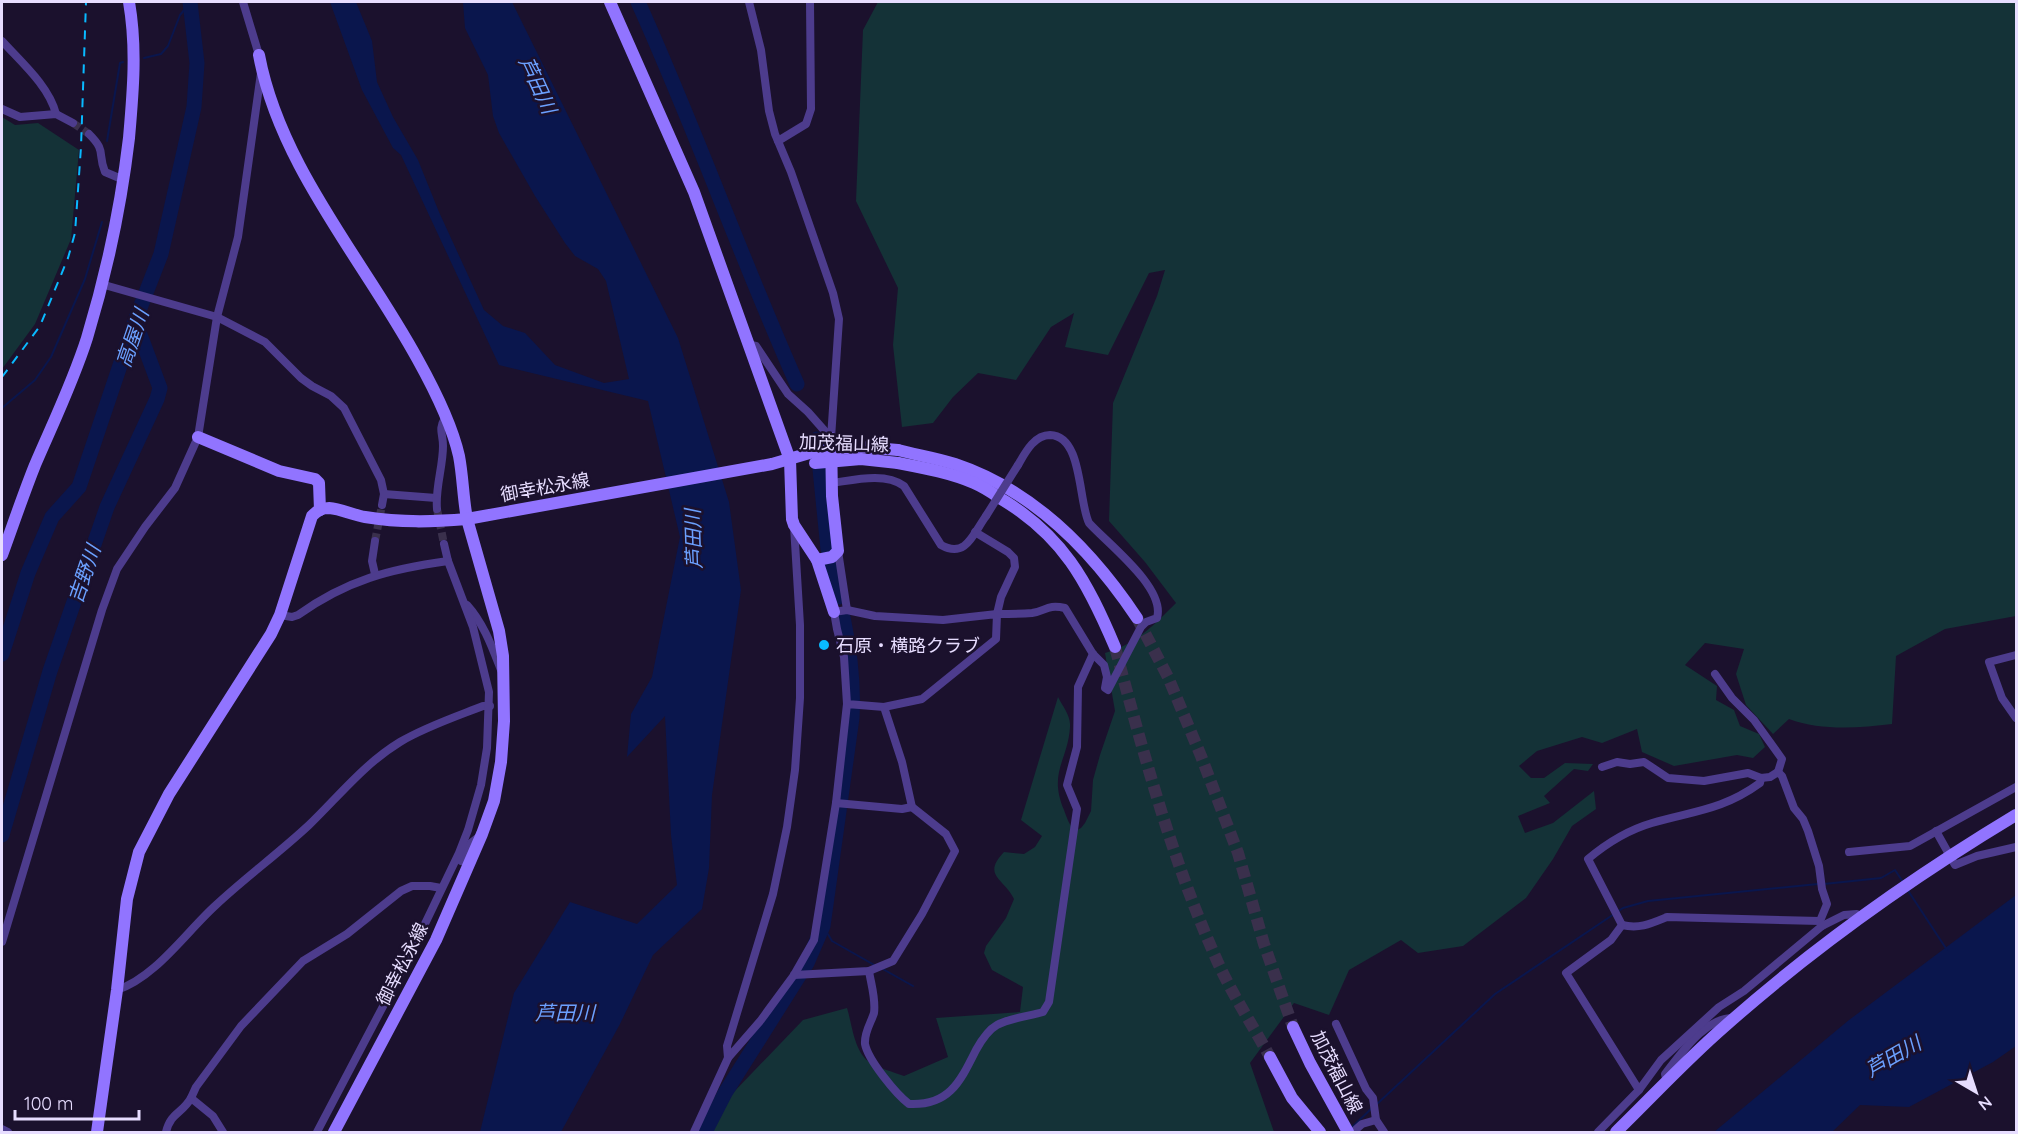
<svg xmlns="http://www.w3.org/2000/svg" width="2018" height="1134" viewBox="0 0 2018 1134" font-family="Quicksand,'Noto Sans JP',sans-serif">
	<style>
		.green { fill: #143237 }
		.water { fill: #0a164d }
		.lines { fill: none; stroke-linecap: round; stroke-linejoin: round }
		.stream { stroke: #0a164d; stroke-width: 2 }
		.river { stroke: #0a164d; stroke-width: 15 }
		.street-tunnel { stroke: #3a304c; stroke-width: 8; stroke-dasharray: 8 4; stroke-linecap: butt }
		.secondary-tunnel { stroke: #3a304c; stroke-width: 12; stroke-dasharray: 12 6; stroke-linecap: butt }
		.street { stroke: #4d3c8d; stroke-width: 8 }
		.secondary { stroke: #9174ff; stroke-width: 12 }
		.rail { stroke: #09baff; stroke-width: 2; stroke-dasharray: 9 8; stroke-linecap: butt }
		.street-bridge { stroke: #4d3c8d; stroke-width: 8 }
		.secondary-bridge { stroke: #9174ff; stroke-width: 12 }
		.poi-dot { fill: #09baff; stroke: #1b112d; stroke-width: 2 }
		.labels { text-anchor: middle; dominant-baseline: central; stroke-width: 5; stroke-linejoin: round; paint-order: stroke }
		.street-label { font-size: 18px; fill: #e7ddff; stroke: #1b112d }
		.poi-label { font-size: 18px; fill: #e7ddff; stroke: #1b112d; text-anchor: start }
		.water-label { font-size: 20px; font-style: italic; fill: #6ba0ff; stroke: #1b112d }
	</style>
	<rect width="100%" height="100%" fill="#1b112d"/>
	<g class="green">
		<path d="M878,2H2016V616L1945,629L1896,656L1892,724C1859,728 1821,731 1789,719L1773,734L1746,705L1736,674L1744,649L1705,643L1685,665L1717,686L1716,700L1734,710L1740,726L1759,734L1765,747L1753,758L1737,755L1674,766L1642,752L1637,729L1602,743L1582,737L1537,751L1519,766L1531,778H1544L1565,763L1593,764L1588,771L1574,769L1544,796L1550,803L1518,816L1525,833L1553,823L1594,791L1596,809L1572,826L1553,859L1526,898L1463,946L1418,953L1401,940L1349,970L1329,1015L1294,1003L1250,1063L1274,1132H709L730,1096L803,1020L847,1008C852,1024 854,1050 868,1061C878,1068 893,1072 904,1076L948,1057L936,1018L1020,1012L1023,987L992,970L984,953L986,946L1006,918L1014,899C1005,879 981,876 1004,852L1024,854L1035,847L1042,836L1021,820L1058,697C1063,707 1071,716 1070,727C1068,761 1048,772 1064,810C1067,818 1069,825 1075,831L1081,828L1085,823L1091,811L1093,780L1100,755L1115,711L1105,653C1135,645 1155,624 1176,603L1145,562L1109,521L1113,403L1157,296L1165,270L1149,273L1108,355L1065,347L1074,313L1051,327L1016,380L978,373L953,397L933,423L902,427L893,345L898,288L856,201L863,30Z"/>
		<path d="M2,117L15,125L38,123L79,150L71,239L35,324L2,369Z"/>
	</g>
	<g class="water">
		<path d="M330,2H356L372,41L377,82L393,117L418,160L439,212L484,310L503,326L525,333L555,365L604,383L629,379L606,281L598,269L575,256L565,243L535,196L499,133L493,116L488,75L465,28L463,2H512L678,338L729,502L741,590L712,795L709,868L702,909L653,955L620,1024L561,1132H480L514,993L570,902L637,924L677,885L671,835L665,716L627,757L631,714L652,677L680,537L648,401L499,365L401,155L393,148L362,90Z"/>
		<path d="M2016,895V1046L1993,1062L1909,1107L1860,1105L1832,1132H1714L1849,1020Z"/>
	</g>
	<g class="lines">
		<g class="stream">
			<path d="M144,58L161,54L168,46L180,15L190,3"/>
			<path d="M107,141L120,63L123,62"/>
			<path d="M2,408L35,380L51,357L85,279L102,222"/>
			<path d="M1824,884L1881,878L1895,870L1903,882"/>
			<path d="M1907,889L1947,950"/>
			<path d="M823,926L832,941L876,966"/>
			<path d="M881,968L913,986"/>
			<path d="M1377,1104L1495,994L1623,908L1648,901L1818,884"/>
			<path d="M1350,1129L1372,1108"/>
		</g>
		<g class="river">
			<path d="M638,2C695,128 741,258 797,384"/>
			<path d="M817,439L828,549"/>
			<path d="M831,565L839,597"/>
			<path d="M2,654L28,573L52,517L79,487L135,321L161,254L194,107L197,63L190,2"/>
			<path d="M2,835L50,671L107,507L157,399L160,388L135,321"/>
			<path d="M705,1132L725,1093L807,963L823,926L852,718C854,683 850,651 843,617"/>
		</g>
		<g class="street-tunnel">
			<path d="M73,123L89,134"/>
			<path d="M437,509L444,544"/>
			<path d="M375,541L382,505"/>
		</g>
		<g class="secondary-tunnel">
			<path d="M1137,618L1168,677L1201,756L1238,853L1264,944L1293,1027"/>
			<path d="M1115,647C1143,752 1171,857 1215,956C1230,991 1252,1024 1270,1057"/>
		</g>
		<g class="street">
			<path d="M243,2L259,55"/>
			<path d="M749,2L761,50L769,111L775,134L791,172L833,293L839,319L831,438"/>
			<path d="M2,41C21,62 49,86 56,114"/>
			<path d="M2,109L20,117L56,114L73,123"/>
			<path d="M89,134C107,152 97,152 105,172L124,180"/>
			<path d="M778,141L806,124L811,109L810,2"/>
			<path d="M101,284L217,317L265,342L301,378L312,386L331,396L344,408L381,480L384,494L382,505"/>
			<path d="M747,344L756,346L788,394L808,412L831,438"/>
			<path d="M832,483C854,480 885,472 904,486L941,545C966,559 973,534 986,516"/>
			<path d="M384,494L436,498"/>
			<path d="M437,509C435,488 443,467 443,446C443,433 438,430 445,418"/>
			<path d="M975,532L1008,552L1014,558L1015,567L1001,597L997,614C1008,614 1020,614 1032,613C1046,611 1047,604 1065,608L1093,654L1104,665L1107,677L1105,688L1108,690L1141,627L1146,622L1157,618C1166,588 1108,544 1089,523C1078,501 1083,436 1050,435C1034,435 1025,453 1018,465"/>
			<path d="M375,541L372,561L375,574"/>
			<path d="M838,551L847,610"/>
			<path d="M467,605C484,624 492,647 501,670"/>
			<path d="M280,615L292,617L298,615C347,580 390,569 448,561"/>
			<path d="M2016,655L1989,662L2002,698L2016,718"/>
			<path d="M1715,674L1732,698L1754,720L1782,759L1778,772"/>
			<path d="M1602,767L1617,762L1630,764L1644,762L1668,778L1704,781L1748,773L1761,778L1770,777L1778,772L1782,776L1794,808L1803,819L1808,831L1819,866L1822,889L1827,904L1820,921L1822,926"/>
			<path d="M836,803L902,809L912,807"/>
			<path d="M1936,831L1955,865L1977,856L2016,847"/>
			<path d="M1849,852L1910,846L2016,787"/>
			<path d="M461,861L471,843L480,836"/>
			<path d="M1622,925C1639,929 1650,924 1667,917L1820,921"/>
			<path d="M2,942L102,610L117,569L145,527L175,488L198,437L217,317L238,237L261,73"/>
			<path d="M869,971C871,984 876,999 874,1013C871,1023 864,1032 865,1044C868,1060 896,1094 909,1104C949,1106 960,1082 976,1050C981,1041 988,1030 997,1025C1010,1018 1029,1016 1043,1012L1049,1002L1077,809L1067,785L1077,747L1078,687L1093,654"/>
			<path d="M794,975L869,971L893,961L922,914L955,851L946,834L912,807L902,762L884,707"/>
			<path d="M117,990C156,977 186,932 216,905C246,877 279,853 309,825C339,796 364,764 400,742C425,727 455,717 483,706H490"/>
			<path d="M1336,1024L1366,1089L1373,1098L1376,1120L1384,1132"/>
			<path d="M728,1058L761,1020L794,975L814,940L836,803L847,704L844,657L837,629L834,612L847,610L875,616L943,620L997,614L996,639L922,699L884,707L847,704"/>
			<path d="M1667,1082L1665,1074C1681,1054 1705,1017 1734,1018"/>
			<path d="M1639,1090L1566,973L1611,940L1622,925L1588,859C1607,843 1628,830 1652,823C1693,811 1723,810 1760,783L1761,778"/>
			<path d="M2,1129L8,1132"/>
			<path d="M166,1132C171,1112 182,1114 191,1098"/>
			<path d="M223,1132L213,1116L191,1098L196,1087L241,1026L303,961L347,934L401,891L412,886H430L441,888"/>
			<path d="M317,1132L410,955L459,853L468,830L481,785L487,748L489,692L473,627L448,561L444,544"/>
			<path d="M694,1132L728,1058L727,1046L773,894L787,827L795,770L800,698V625L794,526"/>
			<path d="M1353,1132L1362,1124L1376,1120"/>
			<path d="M1598,1132L1639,1090L1661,1060L1719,1007L1744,991L1822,926L1844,915L1857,914L1860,918"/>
		</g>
		<g class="secondary">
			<path d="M610,2L694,192L790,460L792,519L794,525L817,560L834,612"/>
			<path d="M259,55C280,167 365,262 418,360C433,387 452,425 459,456C463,477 463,498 467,519L499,631L503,656L504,721L501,762L494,801L482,834L436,940L334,1132"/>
			<path d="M198,437L279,471L315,479L319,483L320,510"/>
			<path d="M898,450C917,455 937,458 955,464C1033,490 1093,552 1137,618"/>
			<path d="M898,463C924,468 951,473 974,483C983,487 991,492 998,497C1063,535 1087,581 1115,647"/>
			<path d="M2,555C13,525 23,495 35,465C53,423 73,382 87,338C107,272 121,206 129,138C133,92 137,48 129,2"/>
			<path d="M817,560L832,557L838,551L832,496L831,438"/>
			<path d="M1293,1027L1310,1063L1348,1132"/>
			<path d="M1270,1057L1292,1098L1320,1132"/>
			<path d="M97,1132L117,990L127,899L139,852L169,794L271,634L280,615L312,516C317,511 321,508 329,508C341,509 353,515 365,517C400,523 432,522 467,519L772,464L813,452"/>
			<path d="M1616,1132C1652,1097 1686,1060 1724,1027C1814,947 1913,877 2016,815"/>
		</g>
		<path class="rail" d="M2,377L40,326L68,258L75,233L81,147L86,2"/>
		<path class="street-bridge" d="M986,516L1018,465"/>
		<g class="secondary-bridge">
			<path d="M813,452L862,447L898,450"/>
			<path d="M815,463L861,459L898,463"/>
		</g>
	</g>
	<circle class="poi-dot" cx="824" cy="645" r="6"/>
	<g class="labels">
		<g class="street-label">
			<text transform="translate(844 443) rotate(2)">加茂福山線</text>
			<text transform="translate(545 487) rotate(-10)">御幸松永線</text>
			<text transform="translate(402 964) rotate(-63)">御幸松永線</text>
			<text transform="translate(1337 1072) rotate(63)">加茂福山線</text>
		</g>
		<g class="poi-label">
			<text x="836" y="645">石原・横路クラブ</text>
		</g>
		<g class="water-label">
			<text transform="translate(538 85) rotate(65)">芦田川</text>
			<text transform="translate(132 338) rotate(-71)">高屋川</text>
			<text transform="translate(693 539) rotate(-92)">芦田川</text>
			<text transform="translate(84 574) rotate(-71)">吉野川</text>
			<text x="565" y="1012">芦田川</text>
			<text transform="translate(1893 1056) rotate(-30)">芦田川</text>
		</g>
	</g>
	<rect width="2018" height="1134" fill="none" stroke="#e7ddff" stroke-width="6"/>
	<g transform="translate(1976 1092) rotate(141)" stroke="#1b112d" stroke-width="4.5" paint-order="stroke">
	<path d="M0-4.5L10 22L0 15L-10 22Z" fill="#e7ddff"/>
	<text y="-9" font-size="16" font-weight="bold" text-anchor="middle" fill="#e7ddff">N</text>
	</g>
	<path d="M15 1110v9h124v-9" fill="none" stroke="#e7ddff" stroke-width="3"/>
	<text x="24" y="1110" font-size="18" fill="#e7ddff" stroke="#1b112d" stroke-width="4.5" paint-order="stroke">100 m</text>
</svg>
